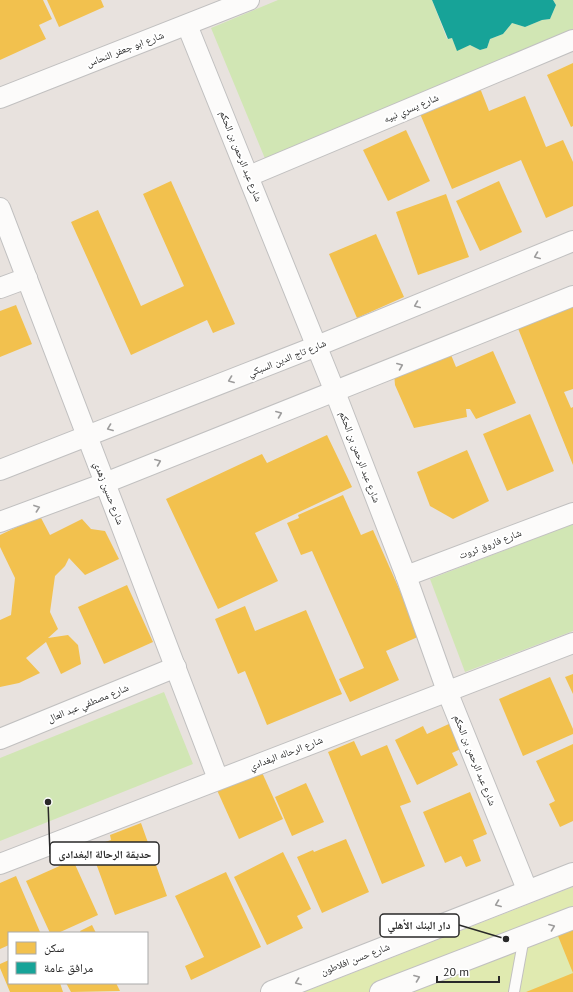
<svg xmlns="http://www.w3.org/2000/svg" width="573" height="992" viewBox="0 0 573 992" font-family="'PT Sans','Noto Naskh Arabic',sans-serif">
	<style>
		.green { fill: #d1e6b4 }
		.pitch { fill: #e0eab0 }
		.homes { fill: #f2c14e }
		.public { fill: #17a398 }
		.lines { fill: none; stroke-linecap: round; stroke-linejoin: round }
		.service-casing { stroke: #c1c0c0; stroke-width: 12 }
		.minor-casing { stroke: #c1c0c0; stroke-width: 22 }
		.tertiary-casing { stroke: #c1c0c0; stroke-width: 24 }
		.service { stroke: #fcfbfa; stroke-width: 10 }
		.minor { stroke: #fcfbfa; stroke-width: 20 }
		.tertiary { stroke: #fcfbfa; stroke-width: 22 }
		.oneway { stroke: #9d9c9c }
		.labels { text-anchor: middle; dominant-baseline: central; stroke-width: 4; stroke-linejoin: round; paint-order: stroke }
		.street-label { font-size: 10px; fill: #292929; stroke: #fff }
		.leader { fill: none; stroke: #292929; stroke-width: 1.5 }
		.callout-dot { fill: #292929; stroke: #fff; stroke-width: 1.5 }
		.callout { fill: #fff; stroke: #292929; stroke-width: 1.5 }
		.callout-label { font-size: 11px; text-anchor: middle; font-weight: bold; fill: #292929 }
	</style>
	<rect width="100%" height="100%" fill="#e8e2de"/>
	<g class="green">
		<path d="M278,0H432L447,39L452,38L457,50L470,45L480,50L487,48L490,39L503,34L512,23L525,27L542,20L550,19L556,5L553,0H573V33L266,161L211,28Z"/>
		<path d="M573,524V631L465,672L430,579Z"/>
		<path d="M164,692L193,764L0,841V758Z"/>
	</g>
	<path class="pitch" d="M573,887V992H304Z"/>
	<g class="homes">
		<path d="M0,0H43L52,19L39,25L46,39L0,60Z"/>
		<path d="M47,0H101L104,7L59,27Z"/>
		<path d="M573,63V126L571,127L547,75Z"/>
		<path d="M478,83L489,111L525,96L546,147L563,140L573,162V206L546,218L521,160L452,189L418,109Z"/>
		<path d="M406,130L430,181L388,201L363,150Z"/>
		<path d="M171,181L235,324L213,333L207,320L131,355L71,222L98,210L141,306L184,286L143,194Z"/>
		<path d="M499,181L522,232L480,251L456,201Z"/>
		<path d="M446,194L469,257L418,275L396,212Z"/>
		<path d="M376,234L404,297L357,318L329,254Z"/>
		<path d="M573,304V389L564,392L571,408L573,407V465L515,321Z"/>
		<path d="M16,305L32,344L0,357V311Z"/>
		<path d="M449,350L456,367L493,351L516,403L476,419L470,409H466L467,417L414,428L395,385L394,373Z"/>
		<path d="M530,414L554,471L507,491L483,434Z"/>
		<path d="M327,435L352,487L255,533L278,581L218,609L166,499L262,454L267,463Z"/>
		<path d="M467,450L489,501L453,519L430,506L417,472Z"/>
		<path d="M343,495L361,535L373,530L420,636L386,651L399,680L350,702L339,679L364,668L312,551L301,555L287,523L299,518L298,515Z"/>
		<path d="M40,516L50,535L82,519L91,529L105,531L119,559L85,575L69,558L65,566L55,576L50,612L58,629L48,638L68,635L78,645L81,664L61,674L46,642L26,658L40,673L19,683L0,687V620L11,615L15,578L0,547V535Z"/>
		<path d="M127,585L153,642L104,664L78,607Z"/>
		<path d="M245,606L255,631L306,610L342,694L267,725L245,671L238,674L215,619Z"/>
		<path d="M573,674V694L565,677Z"/>
		<path d="M550,677L573,729V734L523,756L499,699Z"/>
		<path d="M451,723L463,748L452,753L458,765L417,785L395,740L423,726L427,734Z"/>
		<path d="M354,741L361,756L387,745L411,802L400,806L425,866L382,884L328,752Z"/>
		<path d="M573,744V821L560,827L549,804L555,801L536,761Z"/>
		<path d="M260,768L283,819L239,839L216,788Z"/>
		<path d="M306,783L324,822L292,836L275,797Z"/>
		<path d="M470,792L487,834L473,840L481,861L466,867L461,856L445,863L423,812Z"/>
		<path d="M141,823L167,896L115,915L90,847L111,840L110,835Z"/>
		<path d="M346,839L369,892L322,913L297,857L313,850L314,852Z"/>
		<path d="M283,852L311,909L297,916L303,928L267,945L234,877Z"/>
		<path d="M73,860L98,915L58,933H50L26,881Z"/>
		<path d="M226,872L261,947L191,980L185,966L204,957L175,896Z"/>
		<path d="M16,876L40,932L9,933V945L0,949V883Z"/>
		<path d="M92,925L96,933H81L80,931Z"/>
		<path d="M573,930V992H526L573,973L558,936Z"/>
		<path d="M9,960V983H60L63,992H10L0,968V964Z"/>
		<path d="M66,983H116L120,991L71,992Z"/>
	</g>
	<path class="public" d="M432,0H553L556,5L550,19L542,20L525,27L512,23L503,34L490,39L487,48L480,50L470,45L457,51L452,38L448,39Z"/>
	<g class="lines">
		<g class="service-casing">
			<path id="service" d="M514,992L524,937"/>
		</g>
		<g class="minor-casing">
			<g id="minor">
				<path d="M187,25L335,392L406,576L447,691L528,892"/>
				<path d="M0,98L249,0"/>
				<path d="M249,176L573,40"/>
				<path d="M0,208L218,779"/>
				<path d="M0,288L27,278"/>
				<path d="M0,470L317,346L573,241"/>
				<path d="M0,522L105,483L573,296"/>
				<path d="M406,576L573,513"/>
				<path d="M0,739L176,667"/>
				<path d="M0,864L573,643"/>
			</g>
		</g>
		<g class="tertiary-casing">
			<g id="tertiary">
				<path d="M272,992L573,874"/>
				<path d="M381,992L573,918"/>
			</g>
		</g>
		<use href="#service" class="service"/>
		<use href="#minor" class="minor"/>
		<use href="#tertiary" class="tertiary"/>
	</g>
	<defs><path id="oneway-chevron" d="M-2-3.5L2.5 0L-2 3.5" fill="none" stroke-width="1.6" stroke-linecap="round" stroke-linejoin="round"/></defs>
	<g class="oneway">
		<use href="#oneway-chevron" transform="translate(537 256) rotate(158)"/>
		<use href="#oneway-chevron" transform="translate(417 305) rotate(158)"/>
		<use href="#oneway-chevron" transform="translate(400 366) rotate(-22)"/>
		<use href="#oneway-chevron" transform="translate(231 380) rotate(159)"/>
		<use href="#oneway-chevron" transform="translate(279 414) rotate(-22)"/>
		<use href="#oneway-chevron" transform="translate(110 428) rotate(159)"/>
		<use href="#oneway-chevron" transform="translate(158 462) rotate(-22)"/>
		<use href="#oneway-chevron" transform="translate(37 508) rotate(-20)"/>
		<use href="#oneway-chevron" transform="translate(498 904) rotate(159)"/>
		<use href="#oneway-chevron" transform="translate(552 927) rotate(-21)"/>
		<use href="#oneway-chevron" transform="translate(417 978) rotate(-21)"/>
		<use href="#oneway-chevron" transform="translate(298 982) rotate(159)"/>
	</g>
	<g class="labels">
		<g class="street-label">
			<text transform="translate(125 49) rotate(-21)">شارع ابو جعفر النحاس</text>
			<text transform="translate(411 108) rotate(-23)">شارع يسري نبيه</text>
			<text transform="translate(241 156) rotate(68)">شارع عبد الرحمن بن الحكم</text>
			<text transform="translate(287 358) rotate(-22)">شارع تاج الدين السبكي</text>
			<text transform="translate(360 457) rotate(69)">شارع عبد الرحمن بن الحكم</text>
			<text transform="translate(109 493) rotate(69)">شارع حسين زهدي</text>
			<text transform="translate(490 544) rotate(-21)">شارع فاروق ثروت</text>
			<text transform="translate(88 703) rotate(-22)">شارع مصطفي عبد العال</text>
			<text transform="translate(286 753) rotate(-21)">شارع الرحاله البغدادي</text>
			<text transform="translate(475 760) rotate(68)">شارع عبد الرحمن بن الحكم</text>
			<text transform="translate(355 959) rotate(-21)">شارع حسن افلاطون</text>
		</g>
	</g>
	<path class="leader" d="M48 802L50 854M506 939L459 925"/>
	<g class="callout-dot">
		<circle cx="48" cy="802" r="4"/>
		<circle cx="506" cy="939" r="4"/>
	</g>
	<g class="callout">
		<rect x="50" y="842" width="109" height="23" rx="4"/>
		<rect x="380" y="914" width="79" height="23" rx="4"/>
	</g>
	<g class="callout-label">
		<text x="105" y="858">حديقة الرحالة البغدادى</text>
		<text x="419" y="929">دار البنك الأهلي</text>
	</g>
	<rect x="8" y="932" width="140" height="52" fill="#ffffff" stroke="#a9a9a9"/>
	<rect x="16" y="942" width="20" height="12" fill="#f2c14e" stroke="#a9a9a9"/>
	<text x="44" y="952" font-size="12" fill="#292929">سكن</text>
	<rect x="16" y="962" width="20" height="12" fill="#17a398" stroke="#a9a9a9"/>
	<text x="44" y="972" font-size="12" fill="#292929">مرافق عامة</text>
	<path d="M437 976v6h62v-6" fill="none" stroke="#292929" stroke-width="2"/>
	<text x="443" y="976" font-size="12" fill="#292929" stroke="#ffffff" stroke-width="3" paint-order="stroke">20 m</text>
</svg>
